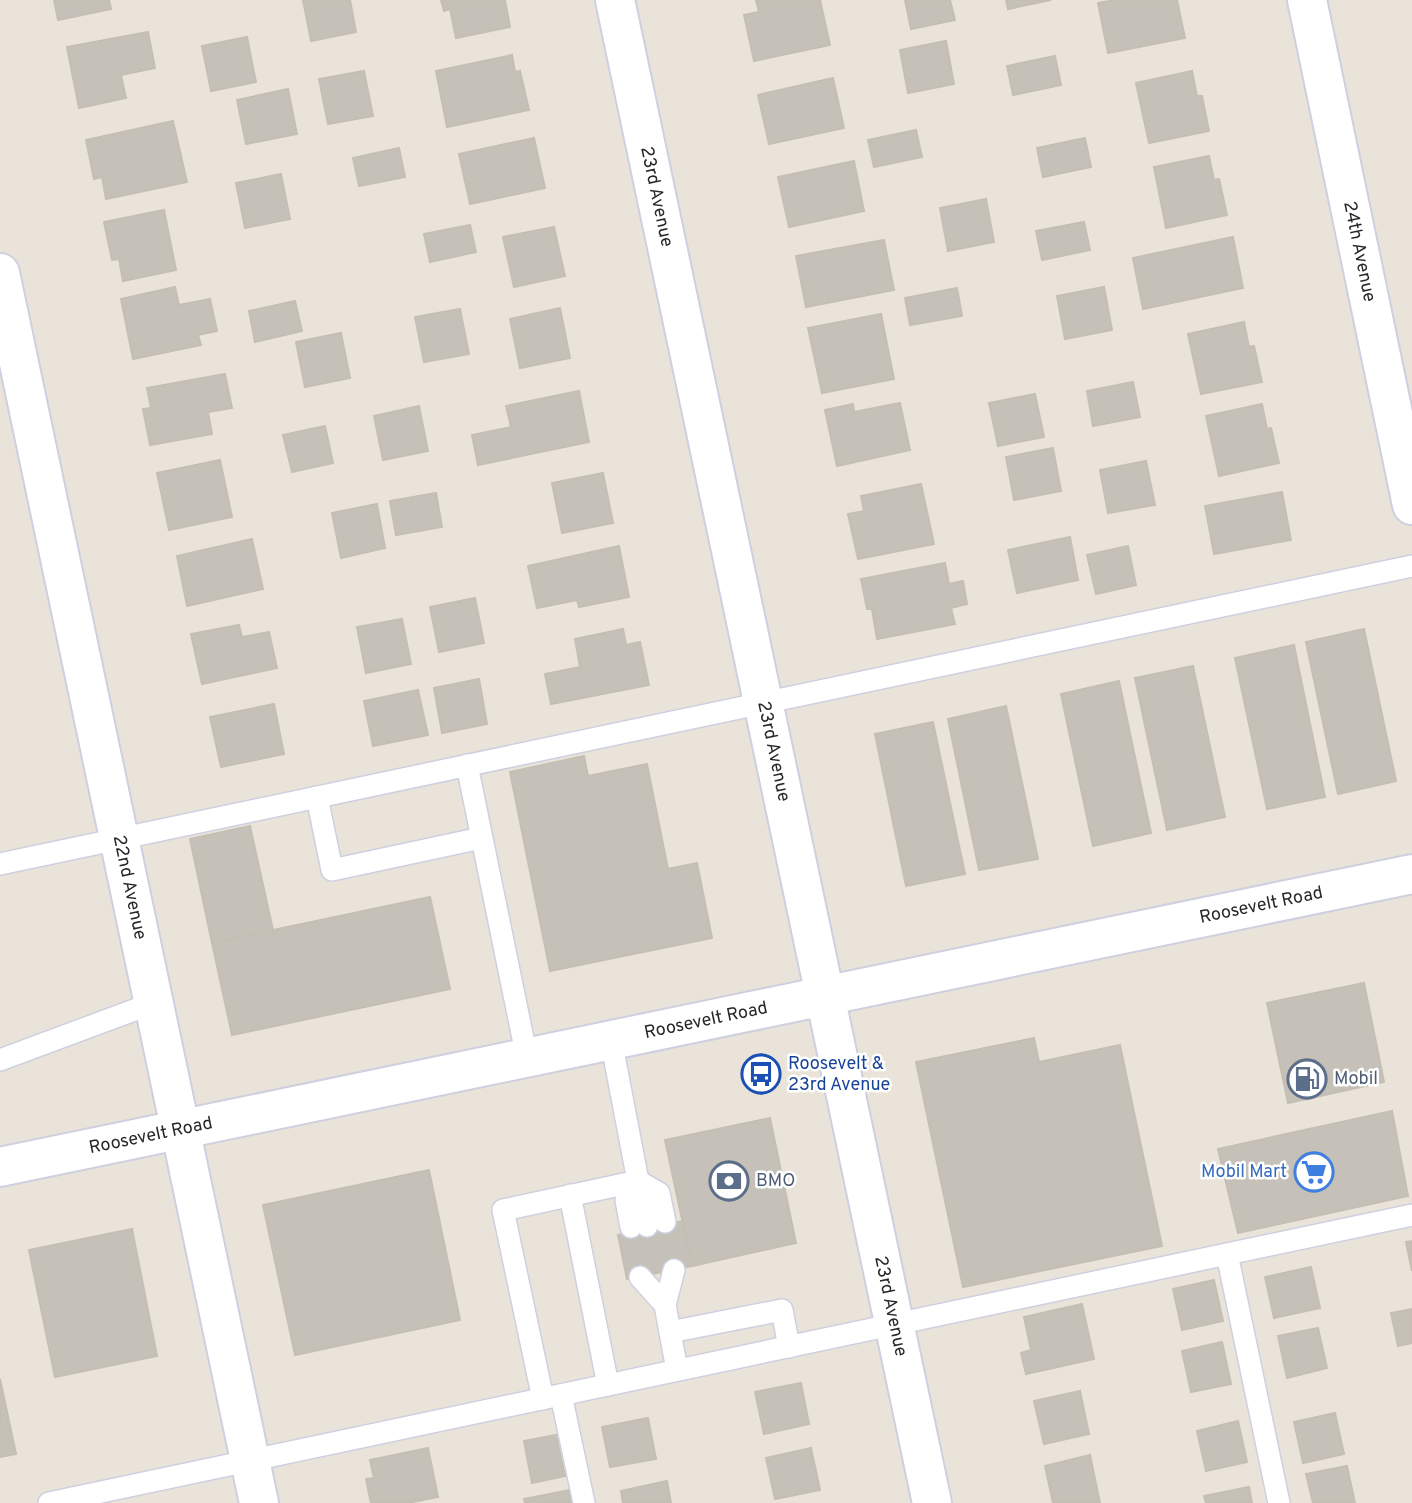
<svg xmlns="http://www.w3.org/2000/svg" width="1412" height="1503" viewBox="0 0 1412 1503" font-family="Overpass,sans-serif">
	<style>
		.building { fill: #c5c0b8; stroke: #c5bfb3; stroke-width: 2 }
		.lines { fill: none; stroke-linecap: round; stroke-linejoin: round }
		.lane-casing { stroke: #ced0e0; stroke-width: 24 }
		.street-casing { stroke: #ced0e0; stroke-width: 42 }
		.secondary-casing { stroke: #ced0e0; stroke-width: 42 }
		.lane { stroke: #fff; stroke-width: 21 }
		.street { stroke: #fff; stroke-width: 38 }
		.secondary { stroke: #fff; stroke-width: 38 }
		.labels { text-anchor: middle; dominant-baseline: central; stroke-width: 5; stroke-linejoin: round; paint-order: stroke }
		.street-label { font-size: 18px; fill: #272727; stroke: #fff }
		.transit-label { font-size: 18px; fill: #164399; stroke: #fff; text-anchor: start }
		.service-label { font-size: 18px; fill: #4e5e75; stroke: #fff; text-anchor: start }
		.shop-label { font-size: 18px; fill: #366cbe; stroke: #fff; text-anchor: end }
	</style>
	<rect width="100%" height="100%" fill="#eae3d9"/>
	<g class="building">
		<path d="M54,0H109L111,9L58,20Z"/>
		<path d="M303,0H350L356,32L311,41Z"/>
		<path d="M441,0H505L510,27L456,38L450,9L444,11Z"/>
		<path d="M756,0H820L830,45L754,61L744,15L759,12Z"/>
		<path d="M905,0H950L955,20L911,29Z"/>
		<path d="M1006,0H1051L1008,9Z"/>
		<path d="M1115,0H1177L1185,38L1108,53L1098,3Z"/>
		<path d="M148,32L155,68L121,75L126,98L79,108L67,47Z"/>
		<path d="M247,37L256,82L211,91L202,46Z"/>
		<path d="M946,41L954,84L908,93L900,50Z"/>
		<path d="M512,55L515,72L520,71L529,110L447,127L436,71Z"/>
		<path d="M1055,56L1061,85L1013,95L1007,66Z"/>
		<path d="M364,71L373,116L328,124L319,79Z"/>
		<path d="M1192,71L1197,96H1202L1209,131L1149,143L1136,83Z"/>
		<path d="M833,78L844,128L769,144L758,95Z"/>
		<path d="M288,89L297,134L246,144L237,100Z"/>
		<path d="M173,121L187,182L106,199L102,177L94,179L86,140Z"/>
		<path d="M916,130L922,157L874,167L868,140Z"/>
		<path d="M534,138L545,188L470,204L459,154Z"/>
		<path d="M1085,138L1091,167L1043,177L1037,148Z"/>
		<path d="M399,148L405,177L359,186L353,158Z"/>
		<path d="M1209,156L1214,180L1219,179L1227,215L1166,228L1154,167Z"/>
		<path d="M854,161L864,211L789,227L778,177Z"/>
		<path d="M281,174L290,219L245,228L236,183Z"/>
		<path d="M986,199L994,242L948,251L940,208Z"/>
		<path d="M164,210L176,270L123,281L119,259L112,260L104,222Z"/>
		<path d="M1084,222L1090,250L1042,260L1036,231Z"/>
		<path d="M470,225L476,252L430,262L424,234Z"/>
		<path d="M554,227L565,276L514,287L503,237Z"/>
		<path d="M1233,237L1243,288L1143,309L1133,258Z"/>
		<path d="M884,240L894,290L806,307L796,256Z"/>
		<path d="M175,287L179,305L210,299L217,331L198,335L201,345L133,359L121,299Z"/>
		<path d="M1104,287L1112,330L1065,339L1057,296Z"/>
		<path d="M957,288L962,316L910,325L905,298Z"/>
		<path d="M295,301L302,331L255,342L249,311Z"/>
		<path d="M560,308L570,358L520,368L510,319Z"/>
		<path d="M460,309L469,354L424,362L415,317Z"/>
		<path d="M881,314L894,379L822,393L808,328Z"/>
		<path d="M1244,322L1249,347L1254,346L1262,382L1201,394L1188,334Z"/>
		<path d="M341,333L350,378L305,387L296,342Z"/>
		<path d="M225,374L232,408L208,412L212,434L150,445L143,409L151,408L147,388Z"/>
		<path d="M1133,382L1140,417L1093,426L1087,391Z"/>
		<path d="M579,391L589,442L478,465L472,435L511,427L506,406Z"/>
		<path d="M1035,394L1044,437L998,446L989,403Z"/>
		<path d="M900,403L910,450L837,466L825,410L853,404L854,412Z"/>
		<path d="M1262,404L1267,429L1271,428L1279,463L1219,476L1206,416Z"/>
		<path d="M419,406L428,451L383,460L374,416Z"/>
		<path d="M325,426L333,463L292,472L283,435Z"/>
		<path d="M1053,448L1061,491L1014,500L1006,457Z"/>
		<path d="M220,460L232,517L169,530L157,473Z"/>
		<path d="M1146,461L1155,505L1108,513L1100,470Z"/>
		<path d="M603,473L613,523L562,533L552,483Z"/>
		<path d="M921,484L934,544L858,559L848,514L864,511L861,496Z"/>
		<path d="M1282,492L1291,540L1214,554L1205,506Z"/>
		<path d="M436,493L442,527L396,535L390,501Z"/>
		<path d="M377,504L385,548L341,558L332,513Z"/>
		<path d="M1070,537L1078,580L1017,593L1008,550Z"/>
		<path d="M252,539L263,589L187,606L177,556Z"/>
		<path d="M619,546L629,597L579,607L577,600L537,608L528,566Z"/>
		<path d="M1128,546L1136,585L1096,594L1087,555Z"/>
		<path d="M945,563L949,584L963,581L967,604L951,608L955,624L877,639L872,609H867L861,579Z"/>
		<path d="M475,598L484,643L439,652L430,607Z"/>
		<path d="M402,619L411,664L366,673L357,627Z"/>
		<path d="M239,625L242,637L269,632L277,668L202,684L191,634Z"/>
		<path d="M623,629L626,645L640,642L649,685L551,704L545,674L580,667L575,639Z"/>
		<path d="M1364,629L1396,781L1338,794L1306,642Z"/>
		<path d="M1294,645L1325,797L1267,809L1235,658Z"/>
		<path d="M1193,666L1225,817L1167,830L1135,678Z"/>
		<path d="M479,679L487,724L442,733L434,688Z"/>
		<path d="M1119,681L1151,833L1093,846L1061,694Z"/>
		<path d="M418,690L428,735L373,746L364,701Z"/>
		<path d="M274,704L284,754L221,767L210,717Z"/>
		<path d="M1006,706L1038,859L979,870L948,719Z"/>
		<path d="M933,722L965,874L906,886L875,734Z"/>
		<path d="M584,756L588,776L647,764L668,869L697,863L712,938L550,971L510,772Z"/>
		<path d="M250,826L273,930L212,943L190,839Z"/>
		<path d="M430,897L450,989L232,1035L212,943Z"/>
		<path d="M1364,983L1384,1082L1288,1103L1267,1003Z"/>
		<path d="M1034,1038L1039,1062L1120,1045L1162,1246L963,1287L916,1062Z"/>
		<path d="M1392,1111L1408,1196L1238,1233L1218,1149Z"/>
		<path d="M770,1118L796,1243L692,1266L665,1140Z"/>
		<path d="M429,1170L460,1320L295,1355L263,1205Z"/>
		<path d="M683,1221L692,1266L627,1279L618,1235Z"/>
		<path d="M132,1229L157,1356L55,1377L29,1250Z"/>
		<path d="M1412,1241V1271L1406,1242Z"/>
		<path d="M1311,1267L1320,1308L1274,1318L1265,1277Z"/>
		<path d="M1214,1280L1223,1321L1182,1330L1173,1289Z"/>
		<path d="M1082,1304L1094,1359L1026,1374L1021,1353L1031,1350L1024,1317Z"/>
		<path d="M1412,1309V1343L1398,1346L1391,1313Z"/>
		<path d="M1318,1328L1327,1368L1287,1378L1278,1336Z"/>
		<path d="M1222,1342L1231,1384L1191,1392L1182,1351Z"/>
		<path d="M0,1379L16,1454L0,1457Z"/>
		<path d="M801,1383L809,1424L764,1434L755,1392Z"/>
		<path d="M1080,1391L1089,1434L1044,1444L1034,1401Z"/>
		<path d="M1335,1413L1344,1454L1303,1463L1294,1422Z"/>
		<path d="M648,1418L656,1459L610,1467L602,1427Z"/>
		<path d="M1238,1421L1247,1462L1206,1471L1197,1431Z"/>
		<path d="M556,1435L565,1476L532,1483L524,1441Z"/>
		<path d="M428,1448L438,1497L408,1503H371L366,1479L374,1478L370,1460Z"/>
		<path d="M811,1448L820,1490L775,1499L766,1458Z"/>
		<path d="M1090,1455L1100,1503H1053L1045,1466Z"/>
		<path d="M1347,1466L1355,1503H1313L1306,1474Z"/>
		<path d="M667,1481L671,1503H623L621,1491Z"/>
		<path d="M1249,1487L1252,1503H1206L1204,1496Z"/>
		<path d="M570,1490L572,1503H525L524,1499Z"/>
	</g>
	<g class="lines">
		<g class="lane-casing">
			<g id="lane">
				<path d="M467,765L527,1058"/>
				<path d="M317,797L332,870L481,838"/>
				<path d="M0,864L1412,566"/>
				<path d="M0,1060L153,1003"/>
				<path d="M638,1181L659,1193L665,1222"/>
				<path d="M638,1181L647,1226"/>
				<path d="M570,1195L608,1385"/>
				<path d="M631,1227L626,1200L638,1181"/>
				<path d="M1227,1254L1279,1503"/>
				<path d="M640,1277L665,1305L677,1370"/>
				<path d="M665,1305L674,1270"/>
				<path d="M670,1332L782,1310L789,1347"/>
				<path d="M561,1395L584,1503"/>
				<path d="M543,1399L503,1210L638,1181L611,1040"/>
				<path d="M49,1503L1412,1215"/>
			</g>
		</g>
		<g class="street-casing">
			<g id="street">
				<path id="s1" d="M615,0L932,1503"/>
				<path id="s2" d="M1307,0L1412,505"/>
				<path id="s3" d="M0,273L259,1503"/>
			</g>
		</g>
		<g class="secondary-casing">
			<g id="secondary">
				<path id="s4" d="M0,1167L1412,874"/>
			</g>
		</g>
		<use href="#lane" class="lane"/>
		<use href="#street" class="street"/>
		<use href="#secondary" class="secondary"/>
	</g>
	<defs>
		<g id="bus-ring" transform="scale(2.0125)"><circle r="9.5" fill="#fff" stroke="#1a4fb4" stroke-width="1.5"/><path d="M-5-6H5V4H4V6H2V4H-2V6H-4V4H-5ZM-3.5-4V0h7V-4ZM-3.5 1.2v1.5H-2V1.2ZM2 1.2v1.5H3.5V1.2Z" fill="#1a4fb4"/></g>
		<g id="fuel-ring" transform="scale(2.0125)"><circle r="9.5" fill="#fff" stroke="#5c6f8a" stroke-width="1.5"/><path d="M-5.5-6h7V0h2V4h1.3V-2.5L3-4.5l.8-.8L6-3V5H2.5V1h-1V6h-7ZM-4.2-4.7v3.2H.2V-4.7Z" fill="#5c6f8a"/></g>
		<g id="supermarket-ring" transform="scale(2.0125)"><circle r="9.5" fill="#fff" stroke="#3f7fe0" stroke-width="1.5"/><path d="M-6-5.5h2.5l.6 2H6L4.5 2H-2.5L-4.4-4H-6ZM-1.5 3.2a1.3 1.3 0 1 0 .1 0ZM3 3.2a1.3 1.3 0 1 0 .1 0Z" fill="#3f7fe0"/></g>
		<g id="bank-ring" transform="scale(2.0125)"><circle r="9.5" fill="#fff" stroke="#5c6f8a" stroke-width="1.5"/><path d="M-6-4H6V4H-6ZM0-2.3a2.3 2.3 0 1 0 0 4.6a2.3 2.3 0 1 0 0-4.6Z" fill="#5c6f8a"/></g>
	</defs>
	<g fill-rule="evenodd">
		<use href="#bus-ring" x="761" y="1074"/>
		<use href="#fuel-ring" x="1307" y="1079"/>
		<use href="#supermarket-ring" x="1314" y="1172"/>
		<use href="#bank-ring" x="729" y="1181"/>
	</g>
	<g class="labels">
		<g class="street-label">
			<text stroke="none"><textPath href="#s1" startOffset="201">23rd Avenue</textPath></text>
			<text stroke="none"><textPath href="#s2" startOffset="257">24th Avenue</textPath></text>
			<text stroke="none"><textPath href="#s1" startOffset="768">23rd Avenue</textPath></text>
			<text stroke="none"><textPath href="#s3" startOffset="628">22nd Avenue</textPath></text>
			<text stroke="none"><textPath href="#s4" startOffset="1288">Roosevelt Road</textPath></text>
			<text stroke="none"><textPath href="#s4" startOffset="721">Roosevelt Road</textPath></text>
			<text stroke="none"><textPath href="#s4" startOffset="154">Roosevelt Road</textPath></text>
			<text stroke="none"><textPath href="#s1" startOffset="1335">23rd Avenue</textPath></text>
		</g>
		<g class="transit-label">
			<text x="788" y="1064">Roosevelt &amp;<tspan x="788" dy="21">23rd Avenue</tspan></text>
		</g>
		<g class="service-label">
			<text x="1334" y="1079">Mobil</text>
			<text x="756" y="1181">BMO</text>
		</g>
		<g class="shop-label">
			<text x="1287" y="1172">Mobil Mart</text>
		</g>
	</g>
</svg>
